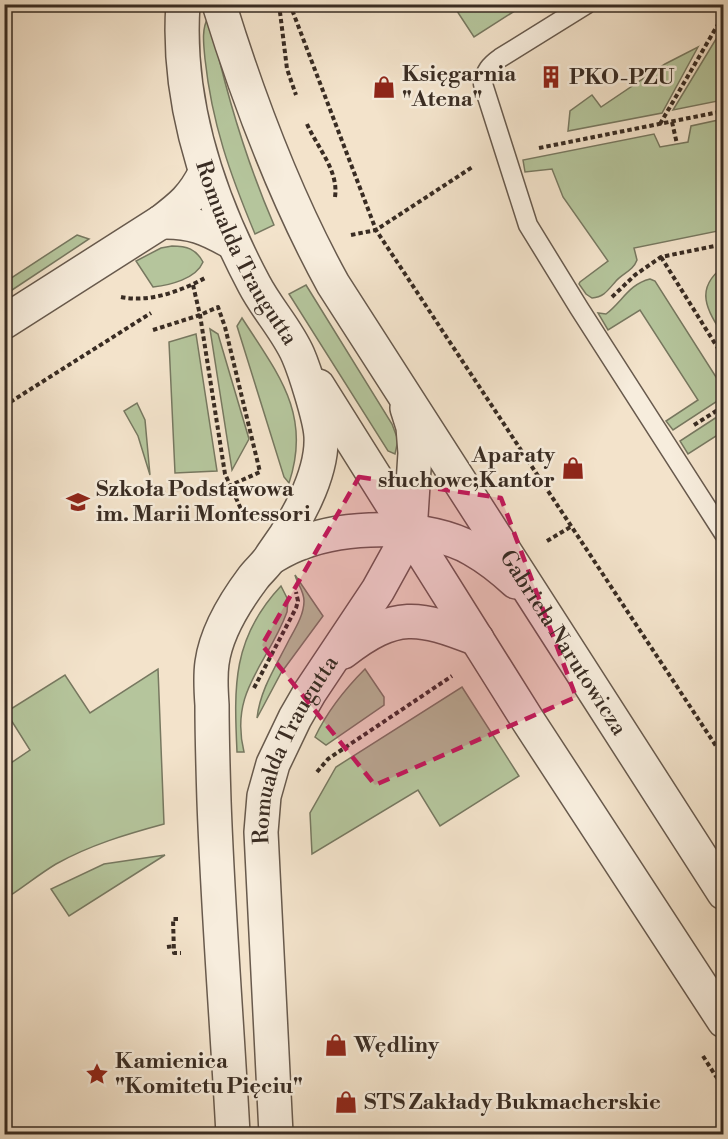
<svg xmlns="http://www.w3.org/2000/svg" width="728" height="1139" viewBox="0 0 728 1139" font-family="'Libre Bodoni',serif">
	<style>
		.green { fill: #b5c59c; stroke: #777860; stroke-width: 1.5 }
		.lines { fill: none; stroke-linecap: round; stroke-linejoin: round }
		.service-casing { stroke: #685a4d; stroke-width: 21 }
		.minor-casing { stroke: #685a4d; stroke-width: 36 }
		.tertiary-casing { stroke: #685a4d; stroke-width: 36 }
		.path { stroke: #392c23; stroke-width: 4; stroke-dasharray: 4.5 3; stroke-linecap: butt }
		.service { stroke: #f7eddd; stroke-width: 18 }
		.minor { stroke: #f7eddd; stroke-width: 33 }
		.tertiary { stroke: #f7eddd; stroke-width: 33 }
		.marked { fill: #c2185b; fill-opacity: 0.2; stroke: #c2185b; stroke-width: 4.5; stroke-dasharray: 12 8; stroke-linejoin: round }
		.labels { text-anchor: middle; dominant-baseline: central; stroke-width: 5; stroke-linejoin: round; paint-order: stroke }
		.poi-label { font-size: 22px; font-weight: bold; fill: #392c23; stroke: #f7eddd; text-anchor: start }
		.street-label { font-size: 22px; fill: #392c23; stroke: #f7eddd }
	</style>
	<rect width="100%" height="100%" fill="#f3e3cb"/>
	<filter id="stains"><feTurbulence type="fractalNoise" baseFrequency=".00333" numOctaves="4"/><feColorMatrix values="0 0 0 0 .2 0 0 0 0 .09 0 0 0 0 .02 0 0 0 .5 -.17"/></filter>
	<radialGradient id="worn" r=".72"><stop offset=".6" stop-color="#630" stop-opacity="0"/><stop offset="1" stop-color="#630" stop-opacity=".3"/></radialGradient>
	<g class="green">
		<path d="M453,5H524L474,37Z"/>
		<path d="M208,18L210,19C225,90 245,158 274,225L255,234C230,174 212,124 205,59C204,47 201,29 208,18Z"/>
		<path d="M716,39L723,51V100L673,110Z"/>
		<path d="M698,47L662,113L568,131L570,111L592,95L601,107L665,64Z"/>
		<path d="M723,119V230L634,248L637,260C633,271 623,273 616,281C608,290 604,297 592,298L586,294L579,284L580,282L608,261L563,197L552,169L525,172L523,160L654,134L660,147L688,142L691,126Z"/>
		<path d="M77,235L89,239L9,292L5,282Z"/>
		<path d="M172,246C187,246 196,249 203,262C196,279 170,285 153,287L136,261L161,248Z"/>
		<path d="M723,267V335C707,310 694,289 723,267Z"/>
		<path d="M650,279L655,281L723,388V395L719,400L673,430L666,421L698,400L640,310L608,330L598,313L606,314C622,302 629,284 650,279Z"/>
		<path d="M306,285L392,424L398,440L395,454L388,451L289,294Z"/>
		<path d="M242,318C278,374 312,414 289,483L284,477L237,326Z"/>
		<path d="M210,329L218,334L249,439L232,470Z"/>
		<path d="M196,334L217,471L175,473L169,342Z"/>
		<path d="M137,403L145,420L150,475L138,436L124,411Z"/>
		<path d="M723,413V441L719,434L688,454L680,441Z"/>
		<path d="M295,575L323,616L281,673L257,718C260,690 276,666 289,640C295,629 304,615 304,601C304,591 297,583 295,575Z"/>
		<path d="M281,586L288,600L287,612C268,664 229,691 244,752H237C234,686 232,638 281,586Z"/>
		<path d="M158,669L164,824C127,834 90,845 56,864C41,873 26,885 11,895L5,886V767L30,750L6,712L65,675L90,713Z"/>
		<path d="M365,669L384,697V705L326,745L315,737C327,712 345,689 365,669Z"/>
		<path d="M462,687L519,776L440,826L418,790L312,854L310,813L336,767Z"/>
		<path d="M165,855L69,916L51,889L104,864Z"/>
	</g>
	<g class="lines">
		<g class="service-casing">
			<path id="service" d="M587,4L500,58C490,65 485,71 483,84L528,225L579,308L724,534"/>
		</g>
		<g class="minor-casing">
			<g id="minor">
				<path d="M161,222C191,221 207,228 233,243"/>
				<path d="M4,322L161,222C182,206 193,197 205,173"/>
			</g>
		</g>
		<g class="tertiary-casing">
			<g id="tertiary">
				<path id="s1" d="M183,4C176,103 209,199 254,284C267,309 287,330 298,355C305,371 320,419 321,436C323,475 295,524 272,555C267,564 259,570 253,578C235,602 216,633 212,663C210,677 211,691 212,705C212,737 213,769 214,801C218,912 227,1023 233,1134"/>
				<path id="s2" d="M219,4C249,101 284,195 333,284L724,893"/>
				<path d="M318,386L527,719L724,1021"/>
				<path d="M272,557C281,552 291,546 301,543C348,525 427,524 472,549C488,558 502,569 516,582"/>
				<path d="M343,652C396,611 418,616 477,639"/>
				<path id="s3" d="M276,1134L261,832L264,796L273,764L295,718L310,692L378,590L410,532L415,453L413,427L407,408"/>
			</g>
		</g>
		<g class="path">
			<path d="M268,4L269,8L291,7L376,230L724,758"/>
			<path d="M279,4L287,69L296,95"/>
			<path d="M672,122L677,144"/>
			<path d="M307,124C317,147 339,171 335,197"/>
			<path d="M660,124L724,14"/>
			<path d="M539,148L724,111"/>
			<path d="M351,235L376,230L474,166"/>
			<path d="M661,257L724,358"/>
			<path d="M193,285L200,315L225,474L246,520"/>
			<path d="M121,297C149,303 181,291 205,278"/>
			<path d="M612,297L635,275L661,257L724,244"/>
			<path d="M153,330L200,315L218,307L225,327L260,472L229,486L161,490"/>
			<path d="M4,406L151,313"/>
			<path d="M694,425L724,406"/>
			<path d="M547,541L572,526"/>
			<path d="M254,688L296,608L298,601L296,592"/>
			<path d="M317,772L328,759L452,676"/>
			<path d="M178,919H173L174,953H181"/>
			<path d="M167,947L174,946"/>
			<path d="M703,1056L724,1089"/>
		</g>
		<use href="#service" class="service"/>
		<use href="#minor" class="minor"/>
		<use href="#tertiary" class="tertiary"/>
	</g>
	<path class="marked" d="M359,477L501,498L576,697L375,785L262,645Z"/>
	<defs>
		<g id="building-bare" transform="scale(1.8)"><path d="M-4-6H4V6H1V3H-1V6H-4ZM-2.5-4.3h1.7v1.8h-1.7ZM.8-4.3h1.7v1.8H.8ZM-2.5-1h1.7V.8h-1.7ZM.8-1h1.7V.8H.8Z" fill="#8f2418" stroke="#f7eddd" stroke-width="2.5" paint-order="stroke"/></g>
		<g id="shop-bare" transform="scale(1.8)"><path d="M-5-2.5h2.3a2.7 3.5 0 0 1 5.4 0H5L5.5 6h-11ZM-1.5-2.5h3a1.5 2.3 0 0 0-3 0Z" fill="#8f2418" stroke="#f7eddd" stroke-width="2.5" paint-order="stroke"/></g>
		<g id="school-bare" transform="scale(1.8)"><path d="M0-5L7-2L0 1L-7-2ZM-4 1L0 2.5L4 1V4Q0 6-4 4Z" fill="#8f2418" stroke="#f7eddd" stroke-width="2.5" paint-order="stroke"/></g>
		<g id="sight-bare" transform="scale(1.8)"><path d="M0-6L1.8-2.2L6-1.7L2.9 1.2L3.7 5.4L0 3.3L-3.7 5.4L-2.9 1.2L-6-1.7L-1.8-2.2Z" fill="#8f2418" stroke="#f7eddd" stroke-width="2.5" paint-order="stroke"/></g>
	</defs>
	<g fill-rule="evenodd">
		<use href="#building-bare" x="551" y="77"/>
		<use href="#shop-bare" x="384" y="87"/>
		<use href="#shop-bare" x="573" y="468"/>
		<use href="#school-bare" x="78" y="502"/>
		<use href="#shop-bare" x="336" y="1045"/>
		<use href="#sight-bare" x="97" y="1074"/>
		<use href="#shop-bare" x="346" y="1102"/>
	</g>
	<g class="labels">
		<g class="poi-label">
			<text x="402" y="74">Księgarnia<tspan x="402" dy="25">"Atena"</tspan></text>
			<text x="569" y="77">PKO-PZU</text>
			<text x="555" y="455" text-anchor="end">Aparaty<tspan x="555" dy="25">słuchowe;Kantor</tspan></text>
			<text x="96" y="489">Szkoła Podstawowa<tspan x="96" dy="25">im. Marii Montessori</tspan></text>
			<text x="354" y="1045">Wędliny</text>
			<text x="115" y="1061">Kamienica<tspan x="115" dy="25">"Komitetu Pięciu"</tspan></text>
			<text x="364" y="1102">STS Zakłady Bukmacherskie</text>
		</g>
		<g class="street-label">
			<text stroke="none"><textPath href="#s1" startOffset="261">Romualda Traugutta</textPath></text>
			<text stroke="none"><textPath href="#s2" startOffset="729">Gabriela Narutowicza</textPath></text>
			<text stroke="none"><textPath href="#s3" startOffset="392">Romualda Traugutta</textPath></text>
		</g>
	</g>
	<rect width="728" height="1139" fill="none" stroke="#f3e3cb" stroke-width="24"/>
	<rect x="6" y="6" width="716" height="1127" fill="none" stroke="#392c23" stroke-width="3"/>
	<rect x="12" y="12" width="704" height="1115" fill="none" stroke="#392c23" stroke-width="1.5"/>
	<rect width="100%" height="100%" filter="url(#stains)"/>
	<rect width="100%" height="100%" fill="url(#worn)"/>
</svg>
